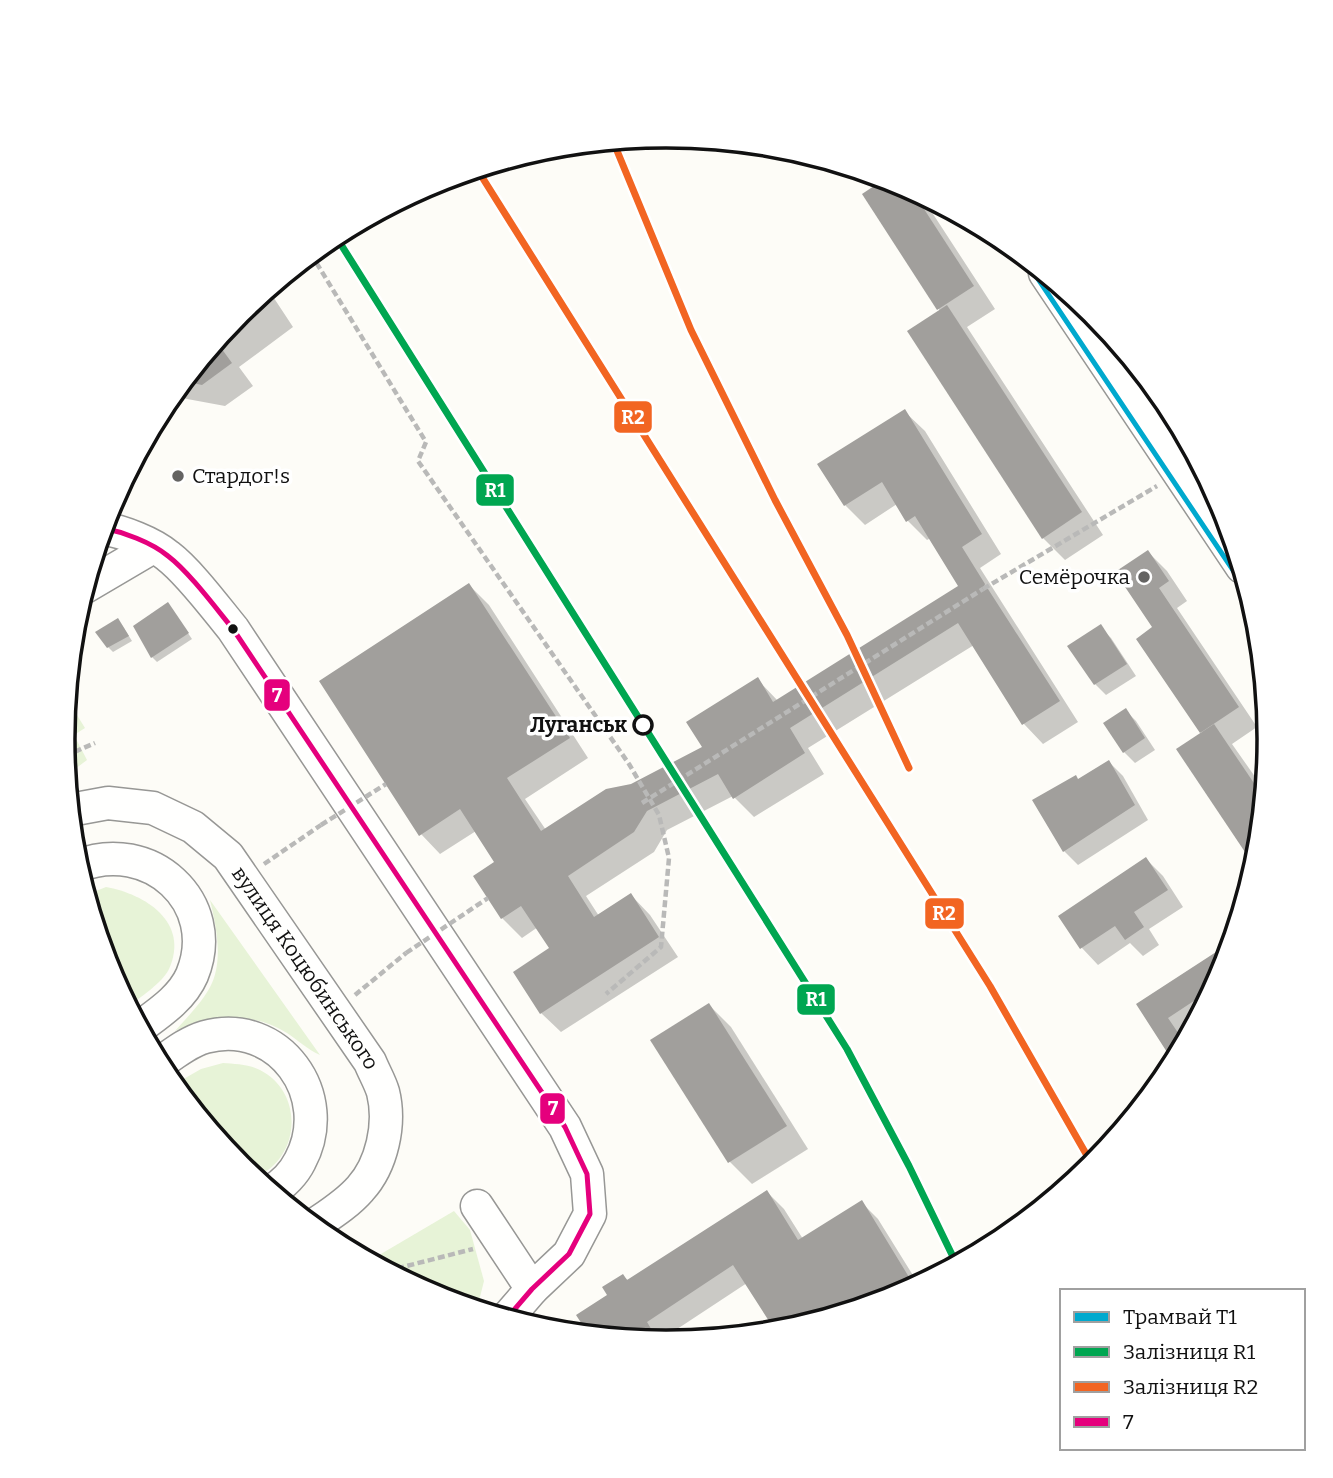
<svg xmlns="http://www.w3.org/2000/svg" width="1333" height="1478" viewBox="0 0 1333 1478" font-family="Bitter,serif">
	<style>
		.green { fill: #e7f3d7 }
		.shadow { fill: #0003 }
		.building { fill: #a19f9c }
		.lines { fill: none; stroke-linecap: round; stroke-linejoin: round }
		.minor-casing { stroke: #979795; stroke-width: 35 }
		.path { stroke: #b9b9b8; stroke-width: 4.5; stroke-dasharray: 7 3.5; stroke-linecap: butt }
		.minor { stroke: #fffffe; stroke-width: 32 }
		.path-bridge { stroke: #b9b9b8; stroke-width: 4.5; stroke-dasharray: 7 3.5; stroke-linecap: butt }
		.bus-1-casing { stroke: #fff; stroke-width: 10 }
		.bus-1 { stroke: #e5007d; stroke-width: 5 }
		.rail-1-casing { stroke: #fff; stroke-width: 12 }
		.rail-2-casing { stroke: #fff; stroke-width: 12 }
		.rail-1 { stroke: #00a651; stroke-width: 7 }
		.rail-2 { stroke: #f26522; stroke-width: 7 }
		.tram-1-casing { stroke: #fff; stroke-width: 10 }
		.tram-1 { stroke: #00a9ce; stroke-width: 5 }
		.poi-dot { fill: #646362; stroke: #fff; stroke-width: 2.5 }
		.bus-dot { fill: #111; stroke: #fff; stroke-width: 2.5 }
		.stop-dot { fill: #fff; stroke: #111; stroke-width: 3.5 }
		.labels { text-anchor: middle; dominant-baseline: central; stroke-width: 7; stroke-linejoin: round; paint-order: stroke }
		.poi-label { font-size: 21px; fill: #111; stroke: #fff; text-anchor: start }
		.stop-label { font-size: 21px; font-weight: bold; fill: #111; stroke: #fff; text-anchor: end }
		.street-label { font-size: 21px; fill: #111; stroke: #fff }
		.rim { fill: none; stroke: #111; stroke-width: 3.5 }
		.line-badge { stroke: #fff; stroke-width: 2.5 }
		.badge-label { font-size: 19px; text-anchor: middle; font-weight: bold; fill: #fff }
	</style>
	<rect width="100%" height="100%" fill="#fdfcf7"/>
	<g class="green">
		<path d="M67,699L85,728L74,735L87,760L67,775L63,739Z"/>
		<path d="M106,887C145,894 190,922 169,969C163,982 140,998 128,1006L109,970L86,895Z"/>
		<path d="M210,900L320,1055C307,1049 299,1041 287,1033C252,1011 211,1015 175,1031C187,1017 204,1001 212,983C223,958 216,925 210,900Z"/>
		<path d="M223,1063C234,1064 249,1064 260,1070C305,1093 301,1159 254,1178L239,1165L173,1085L201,1069Z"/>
		<path d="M454,1211L470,1230L484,1281L478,1305L475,1308L435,1296L369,1261Z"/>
	</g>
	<g class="shadow">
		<path d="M843,165L855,168L850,172Z"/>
		<path d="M889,179L920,194L995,309L967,327L1103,535L1065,560L1043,538L940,311L864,195Z"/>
		<path d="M268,289L293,327L239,367L253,386L225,406L171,396L240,312Z"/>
		<path d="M905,412L925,431L1001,554L980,568L1078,722L1043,744L1024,724L974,645L808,748L824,774L754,817L733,796L667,830L654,852L586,896L599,916L631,895L650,915L678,957L561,1032L541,1013L552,949L538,927L522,938L502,918L496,863L476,831L440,854L421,834L469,585L489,605L588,758L525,799L546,830L704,748L757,679L778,701L961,586L931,538L927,540L907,520L897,504L865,525L845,505Z"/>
		<path d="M1148,552L1167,571L1187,601L1177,608L1257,727L1232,744L1265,791L1256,865L1179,750L1203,734L1155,628Z"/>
		<path d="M168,604L192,639L157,662L152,657Z"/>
		<path d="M122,625L132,641L113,652L108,647Z"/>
		<path d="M1100,627L1111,638L1136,676L1106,695L1095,684L1070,646Z"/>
		<path d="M1125,710L1136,721L1155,750L1135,763L1124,752Z"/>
		<path d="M1109,762L1123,776L1148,820L1078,865L1064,851L1078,781Z"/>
		<path d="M1146,859L1163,876L1183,907L1149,929L1159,945L1143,956L1130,943L1098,965L1082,948L1060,916Z"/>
		<path d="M1230,951L1224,970L1192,1029L1184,1035L1187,1040L1175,1061L1138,1005Z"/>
		<path d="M709,1005L731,1027L808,1149L752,1184L730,1162L653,1041Z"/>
		<path d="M767,1192L784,1209L803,1239L862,1203L878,1219L919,1285L897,1297L778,1332L747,1283L662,1339L664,1342L591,1335L610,1296L623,1276L629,1281Z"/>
	</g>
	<g class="building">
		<path d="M886,178L911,189L974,286L937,310L862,194Z"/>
		<path d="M947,305L1082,512L1042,539L907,331Z"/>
		<path d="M216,341L232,363L202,385L183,381Z"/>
		<path d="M905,409L982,534L962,547L985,584L983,589H988L1060,701L1022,725L958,623L790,728L805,753L733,799L718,774L647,811L634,832L568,876L594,917L631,893L659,937L540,1014L513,972L549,948L521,906L501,919L473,876L494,862L460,809L419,836L319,681L469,583L570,738L507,778L541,831L606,789L631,784L702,747L686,722L758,677L773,702L958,586L915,516L906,522L882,482L844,506L817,464Z"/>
		<path d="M1148,550L1169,581L1159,588L1239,707L1200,733L1136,639L1152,627L1115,572Z"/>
		<path d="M168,602L189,633L151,658L133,626Z"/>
		<path d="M118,618L129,636L107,648L95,632Z"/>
		<path d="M1101,624L1127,664L1094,685L1067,646Z"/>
		<path d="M1126,708L1145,738L1123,753L1103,723Z"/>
		<path d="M1214,724L1264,798L1255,867L1176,749Z"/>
		<path d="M1109,760L1135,805L1063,852L1032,800L1076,775L1078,779Z"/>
		<path d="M1146,857L1168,890L1134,912L1144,927L1125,940L1115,926L1080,949L1058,916Z"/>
		<path d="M1233,941L1224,970L1215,987L1168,1018L1185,1043L1174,1063L1136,1004Z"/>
		<path d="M709,1003L787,1126L728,1163L650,1040Z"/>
		<path d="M767,1190L798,1240L862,1200L915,1287L897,1297L776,1332L733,1265L647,1322L659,1342L589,1335L576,1315L607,1295L602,1287L623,1274L627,1280Z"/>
	</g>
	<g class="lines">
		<g class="minor-casing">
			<g id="minor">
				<path d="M1045,273L1242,567"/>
				<path d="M103,528C123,532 151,542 168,556C189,572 215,607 233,629L565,1127L587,1174L590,1214L569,1254L532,1289L507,1318"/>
				<path d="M85,587L153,547"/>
				<path id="s1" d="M70,810L108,803L153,808L193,827L228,856L370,1062C374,1072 380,1082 383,1092C391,1124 382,1165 360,1189C347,1204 329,1215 313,1226"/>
				<path d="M78,866C149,837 222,902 192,975C182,998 159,1013 140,1027"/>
				<path d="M159,1064C173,1054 188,1042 205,1037C279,1017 335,1096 300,1161C294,1173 283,1185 271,1191"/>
				<path d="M477,1206L532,1289"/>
			</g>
		</g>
		<g class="path">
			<path d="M311,254L426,442L418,461L629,764L659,815L669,858L661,947L606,994"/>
			<path d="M983,589L1157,486"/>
			<path d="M65,756L95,743"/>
			<path d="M264,864L321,825"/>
			<path d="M355,995L406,953"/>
			<path d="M387,1271L473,1249"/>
		</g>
		<use href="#minor" class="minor"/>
		<g class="path-bridge">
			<path d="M642,803L983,589"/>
			<path d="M321,825L386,784"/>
			<path d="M406,953L488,898"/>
		</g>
		<g class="bus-1-casing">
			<path id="bus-1" d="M103,528C123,532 151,542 168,556C189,572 215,607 233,629L565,1127L587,1174L590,1214L569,1254L532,1289L507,1318"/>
		</g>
		<use href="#bus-1" class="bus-1"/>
		<g class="rail-1-casing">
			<path id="rail-1" d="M335,235L847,1049L909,1166L957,1265"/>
		</g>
		<g class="rail-2-casing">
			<g id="rail-2">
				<path d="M613,141L691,330L775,500L847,635L909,768"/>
				<path d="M477,169L990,986L1093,1166"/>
			</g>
		</g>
		<use href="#rail-1" class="rail-1"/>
		<use href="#rail-2" class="rail-2"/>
		<g class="tram-1-casing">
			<path id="tram-1" d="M1020,252L1251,597"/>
		</g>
		<use href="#tram-1" class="tram-1"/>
	</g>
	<g class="poi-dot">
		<circle cx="178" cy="476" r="7"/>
		<circle cx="1144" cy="577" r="7"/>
	</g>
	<circle class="bus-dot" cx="233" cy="629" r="6"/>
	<circle class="stop-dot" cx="643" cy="725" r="9"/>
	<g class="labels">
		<g class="poi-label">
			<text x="192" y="476">Стардог!s</text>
			<text x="1130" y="577" text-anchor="end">Семёрочка</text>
		</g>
		<g class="stop-label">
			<text x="627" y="725">Луганськ</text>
		</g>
		<g class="street-label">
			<text stroke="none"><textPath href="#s1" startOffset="310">вулиця Коцюбинського</textPath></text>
		</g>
	</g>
	<path d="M0 0H1333V1478H0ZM75 739a591 591 0 1 1 1182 0a591 591 0 1 1-1182 0Z" fill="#fff" fill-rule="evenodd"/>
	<path class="rim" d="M75 739a591 591 0 1 1 1182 0a591 591 0 1 1-1182 0Z"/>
	<g class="line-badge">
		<rect x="613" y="400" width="40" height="34" rx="7" fill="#f26522"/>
		<rect x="475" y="473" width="40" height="34" rx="7" fill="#00a651"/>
		<rect x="263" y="678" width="28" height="34" rx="7" fill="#e5007d"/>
		<rect x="924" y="897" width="41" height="33" rx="7" fill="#f26522"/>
		<rect x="796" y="983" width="40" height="33" rx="7" fill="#00a651"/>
		<rect x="539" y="1092" width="27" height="33" rx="7" fill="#e5007d"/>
	</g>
	<g class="badge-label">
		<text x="633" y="424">R2</text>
		<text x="495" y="497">R1</text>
		<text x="277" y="702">7</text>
		<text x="944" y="920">R2</text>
		<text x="816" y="1006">R1</text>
		<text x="553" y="1115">7</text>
	</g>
	<rect x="1060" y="1289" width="245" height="161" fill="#ffffff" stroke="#a0a0a0" stroke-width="2"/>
	<rect x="1074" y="1312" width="35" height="10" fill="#00a9ce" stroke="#a0a0a0" stroke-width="2"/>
	<text x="1123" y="1324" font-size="21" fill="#111111">Трамвай T1</text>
	<rect x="1074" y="1347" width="35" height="10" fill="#00a651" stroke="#a0a0a0" stroke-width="2"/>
	<text x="1123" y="1359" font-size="21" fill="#111111">Залізниця R1</text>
	<rect x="1074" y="1382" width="35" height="10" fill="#f26522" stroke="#a0a0a0" stroke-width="2"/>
	<text x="1123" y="1394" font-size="21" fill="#111111">Залізниця R2</text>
	<rect x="1074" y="1417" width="35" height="10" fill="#e5007d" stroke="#a0a0a0" stroke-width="2"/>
	<text x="1123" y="1429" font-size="21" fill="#111111">7</text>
</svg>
